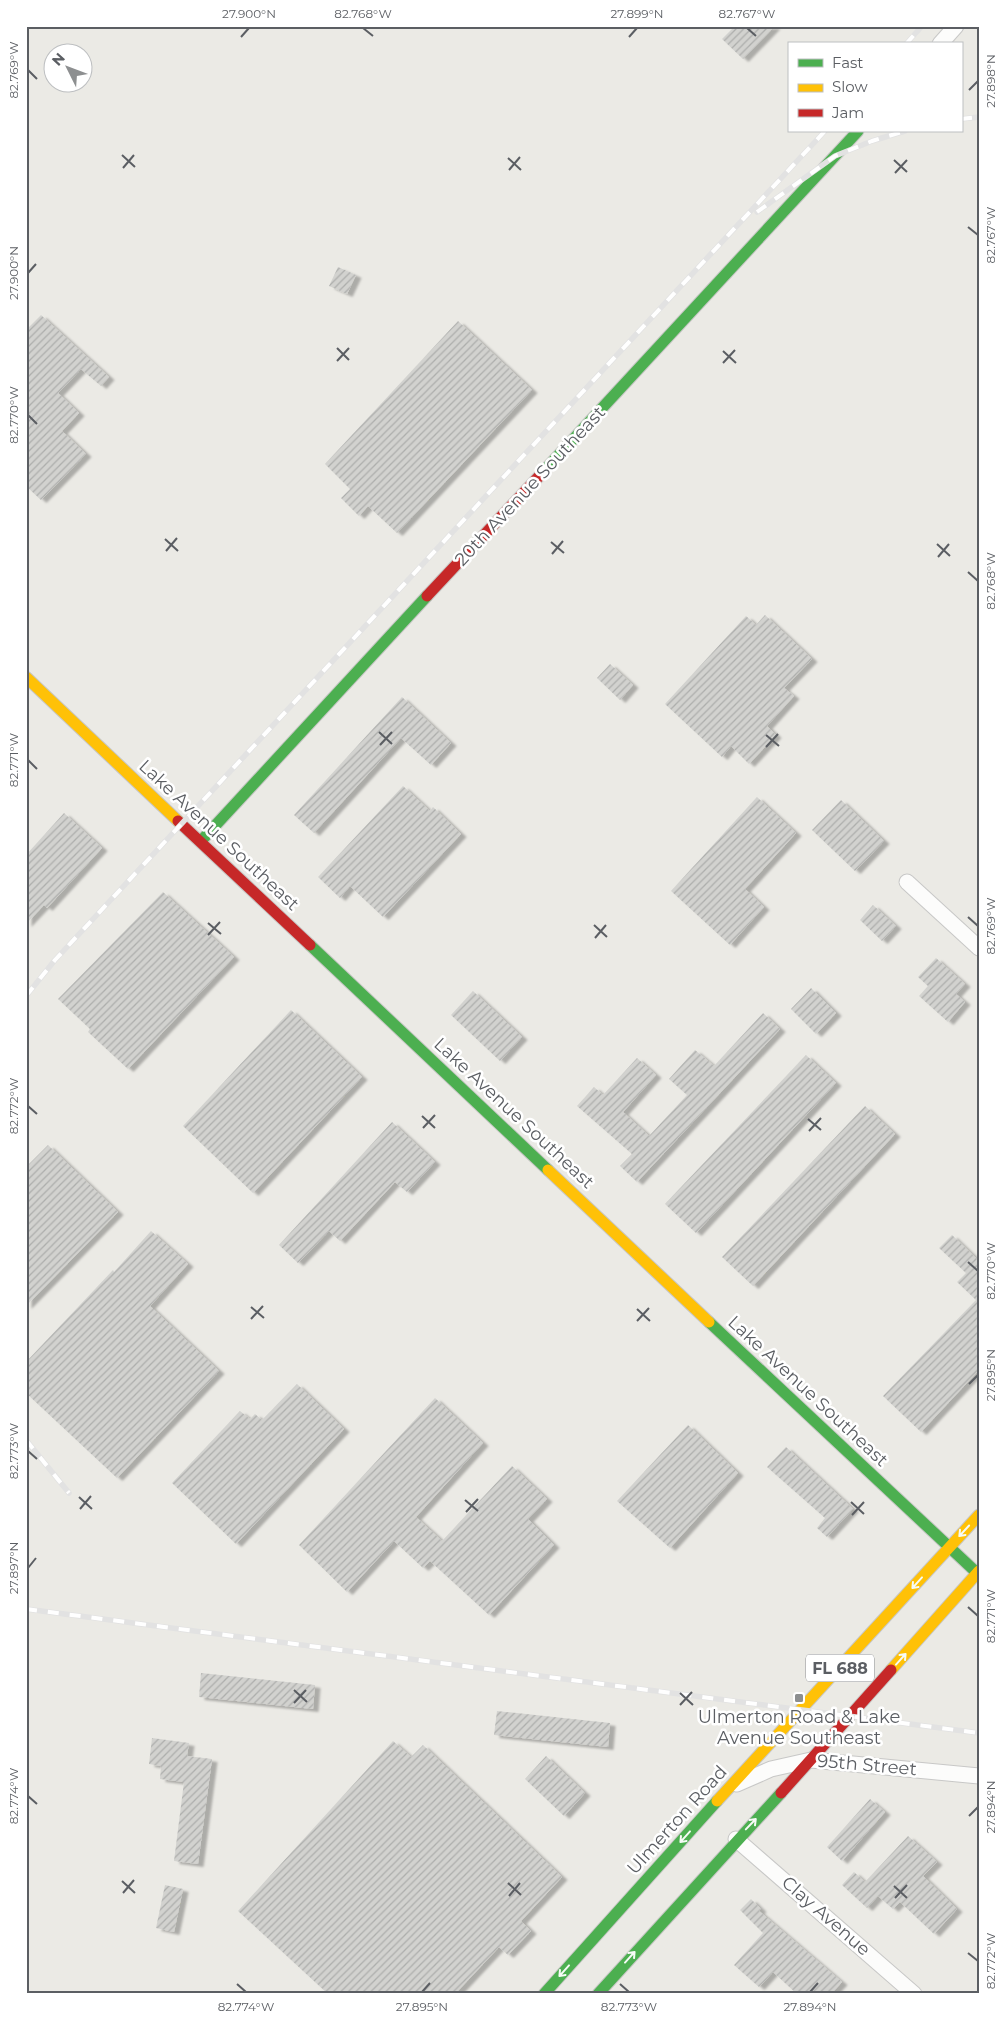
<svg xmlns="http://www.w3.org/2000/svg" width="1005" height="2020" viewBox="0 0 1005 2020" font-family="Montserrat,sans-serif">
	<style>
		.building { fill: url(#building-hatch); filter: url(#shadow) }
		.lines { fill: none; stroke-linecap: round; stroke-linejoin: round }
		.street-casing { stroke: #c8c8c7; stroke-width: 17 }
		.fast-casing { stroke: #c7c7c5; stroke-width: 13 }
		.slow-casing { stroke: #c7c7c5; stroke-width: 13 }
		.jam-casing { stroke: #c7c7c5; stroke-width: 13 }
		.street { stroke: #fcfcfb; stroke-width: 15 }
		.fast { stroke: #4caf50; stroke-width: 11 }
		.slow { stroke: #ffc107; stroke-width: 11 }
		.jam { stroke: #c62828; stroke-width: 11 }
		.rail-casing { stroke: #e2e2e2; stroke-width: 5.5 }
		.rail { stroke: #fff; stroke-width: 4; stroke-dasharray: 11; stroke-linecap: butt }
		.oneway { stroke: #f6fbf6 }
		.ticks { fill: none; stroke: #5b5e63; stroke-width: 2 }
		.poi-dot { fill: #8d8f90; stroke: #fff; stroke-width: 2 }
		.labels { text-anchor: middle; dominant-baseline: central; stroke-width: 5; stroke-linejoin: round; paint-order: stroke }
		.shield { fill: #fff; stroke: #8c8e92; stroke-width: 1 }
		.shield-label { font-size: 16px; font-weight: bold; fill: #5b5e63 }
		.street-label { font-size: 18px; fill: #5b5e63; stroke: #fff }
		.poi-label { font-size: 18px; fill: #5b5e63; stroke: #fff }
		.neatline { fill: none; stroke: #5b5e63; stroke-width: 2 }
		.ticks-label { font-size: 12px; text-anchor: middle; fill: #5b5e63 }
	</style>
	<defs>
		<pattern id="building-hatch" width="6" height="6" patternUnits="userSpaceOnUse" patternTransform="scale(1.25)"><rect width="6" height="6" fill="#d2d2cf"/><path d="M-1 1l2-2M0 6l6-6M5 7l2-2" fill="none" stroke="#adaeac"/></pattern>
		<filter id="shadow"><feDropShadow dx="5.5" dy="3" stdDeviation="1" flood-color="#0004"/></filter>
	</defs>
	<rect width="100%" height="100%" fill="#ebeae5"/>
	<g class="building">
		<path d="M735,26H775L743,59L722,39Z"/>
		<path d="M338,267L356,275L347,294L329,286Z"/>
		<path d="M41,315L109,377L101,386L81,369L58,393L79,413L62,431L86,454L41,500L26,486V330Z"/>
		<path d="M458,321L532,390L397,533L368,506L359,516L341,498L350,489L325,464Z"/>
		<path d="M765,615L812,659L784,688L794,696L767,726L776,735L749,764L731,746L722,757L665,704L746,616L756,625Z"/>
		<path d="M610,664L633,685L620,700L597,678Z"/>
		<path d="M402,697L451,743L431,765L401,738L314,833L294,815Z"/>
		<path d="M403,786L430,811L433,807L461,834L383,917L350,886L340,898L318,877Z"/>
		<path d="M757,797L796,833L745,889L764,907L730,945L671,891Z"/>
		<path d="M841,800L884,841L855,871L812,830Z"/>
		<path d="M64,813L102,848L47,908L44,905L26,924V855Z"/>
		<path d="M163,892L234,957L128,1069L88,1032L90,1029L58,999Z"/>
		<path d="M873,905L896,926L882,941L860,920Z"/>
		<path d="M936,958L965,984L956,994L965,1002L948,1022L919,996L928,986L918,977Z"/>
		<path d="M811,988L836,1013L816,1034L791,1009Z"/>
		<path d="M473,991L522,1037L500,1061L451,1015Z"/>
		<path d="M291,1010L362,1077L253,1193L183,1126Z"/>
		<path d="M763,1013L780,1029L637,1182L620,1166L632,1154L577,1106L594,1087L603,1095L637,1058L656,1075L623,1112L649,1136L687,1095L669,1079L695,1050L714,1066Z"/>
		<path d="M806,1055L836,1083L696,1233L665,1204Z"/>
		<path d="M865,1106L895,1134L753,1286L722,1257Z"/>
		<path d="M392,1122L435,1162L407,1192L395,1182L340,1241L329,1231L298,1263L279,1245Z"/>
		<path d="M48,1145L118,1212L26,1306V1167Z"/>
		<path d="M151,1231L188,1264L150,1306L219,1371L117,1478L26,1393V1362L113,1270L114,1272Z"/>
		<path d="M952,1235L978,1260L979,1259V1370L921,1432L883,1396L976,1300L957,1282L966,1273L939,1248Z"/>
		<path d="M297,1384L344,1429L236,1544L172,1483L240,1411L250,1419L255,1414L262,1420Z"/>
		<path d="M435,1398L483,1443L416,1517L442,1541L512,1466L547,1499L528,1519L554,1545L489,1615L430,1561L423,1568L394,1541L347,1592L299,1545Z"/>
		<path d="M688,1425L738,1473L670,1548L617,1501Z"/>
		<path d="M786,1447L853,1509L827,1537L817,1528L825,1518L767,1467Z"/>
		<path d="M201,1673L315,1685L313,1709L199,1697Z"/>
		<path d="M497,1711L610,1723L608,1747L494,1735Z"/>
		<path d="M152,1738L189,1743L187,1756L212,1759L198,1864L174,1861L184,1782L160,1779L161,1766L149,1764Z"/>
		<path d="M393,1741L411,1757L423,1745L562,1877L521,1921L531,1931L508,1955L499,1947L455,1994H328L238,1911Z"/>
		<path d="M546,1756L585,1793L564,1816L525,1779Z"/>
		<path d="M870,1799L885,1812L842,1861L827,1847Z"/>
		<path d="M908,1836L937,1862L923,1876L957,1909L934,1934L900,1902L893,1909L878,1896L867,1908L842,1885L854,1872L865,1882Z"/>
		<path d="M165,1885L183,1889L174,1932L156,1928Z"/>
		<path d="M751,1899L761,1909L759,1911L842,1982L831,1994H797L773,1972L759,1987L734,1965L763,1933L740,1910Z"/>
	</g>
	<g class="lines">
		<g class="street-casing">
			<g id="street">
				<path d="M940,44L956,26"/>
				<path d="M907,882L979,948"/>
				<path d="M737,1784L771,1769L811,1760L979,1776"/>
				<path d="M736,1839L914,1994"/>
			</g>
		</g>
		<g class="fast-casing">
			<g id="fast">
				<path d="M544,471L858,131"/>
				<path d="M201,841L427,596"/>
				<path d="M310,945L548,1170"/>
				<path d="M709,1322L977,1573"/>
				<path d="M544,1994L717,1801"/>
				<path d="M598,1994L781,1793"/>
			</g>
		</g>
		<g class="slow-casing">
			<g id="slow">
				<path d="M26,677L178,821"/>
				<path d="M548,1170L709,1322"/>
				<path d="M891,1670L979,1571"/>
				<path d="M717,1801L979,1515"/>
			</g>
		</g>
		<g class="jam-casing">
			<g id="jam">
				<path d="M427,596L544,471"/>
				<path d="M178,821L310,945"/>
				<path d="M781,1793L891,1670"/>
			</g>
		</g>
		<use href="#street" class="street"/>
		<use href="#fast" class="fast"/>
		<use href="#slow" class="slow"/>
		<use href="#jam" class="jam"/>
		<g class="rail-casing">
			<g id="rail">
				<path d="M906,44L922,26"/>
				<path d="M961,119L979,117"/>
				<path d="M757,212L835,156L872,141L905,131"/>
				<path d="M26,996L55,960L825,131"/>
				<path d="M26,1440L69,1493"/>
				<path d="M26,1609L979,1733"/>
			</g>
		</g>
		<use href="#rail" class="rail"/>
	</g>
	<defs><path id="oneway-shaft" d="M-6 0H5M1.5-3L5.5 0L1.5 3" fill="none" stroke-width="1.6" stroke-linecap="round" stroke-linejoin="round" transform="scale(1.25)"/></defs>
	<g class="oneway">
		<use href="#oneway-shaft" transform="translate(964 1531) rotate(133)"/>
		<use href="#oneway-shaft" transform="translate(917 1583) rotate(132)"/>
		<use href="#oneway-shaft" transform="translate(901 1659) rotate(-48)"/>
		<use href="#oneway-shaft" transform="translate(751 1824) rotate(-46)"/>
		<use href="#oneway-shaft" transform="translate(685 1837) rotate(132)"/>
		<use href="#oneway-shaft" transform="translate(630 1957) rotate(-48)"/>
		<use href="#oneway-shaft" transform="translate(564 1971) rotate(132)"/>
	</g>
	<path class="ticks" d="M363,28L373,36M747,28L756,36M241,37L249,28M629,37L637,28M28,70L37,79M969,90L978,81M122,155L135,167M508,158L521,170M894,160L907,172M123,168L134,155M509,170L520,157M895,173L907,160M968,227L978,235M28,273L36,264M337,348L349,360M723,351L736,363M337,361L349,348M723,363L735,350M28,415L37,424M165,539L178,551M551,542L564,553M937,544L950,556M166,551L177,538M552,554L563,541M938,557L949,544M968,572L978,581M379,732L392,744M766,735L779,746M380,745L392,732M766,747L778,734M28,760L37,769M968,917L978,926M208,923L221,934M594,925L607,937M208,935L220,922M595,938L606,925M28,1106L37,1114M422,1116L435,1128M808,1119L821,1130M423,1128L435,1115M809,1131L821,1118M968,1262L978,1271M251,1307L264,1318M637,1309L650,1321M251,1319L263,1306M637,1321L649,1308M969,1384L978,1375M28,1451L37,1459M79,1497L92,1509M465,1500L478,1511M851,1502L864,1514M80,1509L91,1496M466,1512L478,1499M852,1515L864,1502M28,1568L36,1558M968,1607L978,1616M294,1690L307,1702M680,1693L693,1705M294,1703L306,1690M680,1705L692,1692M28,1796L37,1804M969,1816L978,1807M122,1881L135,1893M508,1883L521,1895M894,1886L907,1898M123,1893L134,1880M509,1896L520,1883M895,1898L907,1885M968,1953L978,1961M237,1984L246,1992M620,1984L629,1992M422,1992L430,1983M810,1992L818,1983"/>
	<rect class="poi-dot" x="794" y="1693" width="10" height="10" rx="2.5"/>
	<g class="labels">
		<rect class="shield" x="806" y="1654.5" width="68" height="27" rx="4"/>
		<g class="shield-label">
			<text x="840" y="1668">FL 688</text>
		</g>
		<g class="street-label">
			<text transform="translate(530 486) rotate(-47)">20th Avenue Southeast</text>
			<text transform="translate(219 835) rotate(43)">Lake Avenue Southeast</text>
			<text transform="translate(514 1113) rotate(43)">Lake Avenue Southeast</text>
			<text transform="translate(808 1391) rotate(43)">Lake Avenue Southeast</text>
			<text transform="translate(867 1765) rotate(5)">95th Street</text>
			<text transform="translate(677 1820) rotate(-48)">Ulmerton Road</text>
			<text transform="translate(826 1916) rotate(41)">Clay Avenue</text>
		</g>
		<g class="poi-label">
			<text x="799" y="1717">Ulmerton Road &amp; Lake<tspan x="799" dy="21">Avenue Southeast</tspan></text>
		</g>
	</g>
	<rect width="1005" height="2020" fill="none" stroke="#ffffff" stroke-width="55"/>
	<rect x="788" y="42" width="175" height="90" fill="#ffffff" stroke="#bdbfc1"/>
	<rect x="798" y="59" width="25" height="8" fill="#4caf50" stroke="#bdbfc1"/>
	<text x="832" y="68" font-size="15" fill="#5b5e63">Fast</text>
	<rect x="798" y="84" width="25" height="8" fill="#ffc107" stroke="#bdbfc1"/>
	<text x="832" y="92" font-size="15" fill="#5b5e63">Slow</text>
	<rect x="798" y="109" width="25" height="8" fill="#c62828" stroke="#bdbfc1"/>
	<text x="832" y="118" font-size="15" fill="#5b5e63">Jam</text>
	<g transform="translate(68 68) rotate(312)"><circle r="24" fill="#ffffff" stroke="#bdbfc1"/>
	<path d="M0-4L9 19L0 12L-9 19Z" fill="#8d8f90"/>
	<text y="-8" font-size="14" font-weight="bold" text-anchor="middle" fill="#5b5e63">N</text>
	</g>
	<rect x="28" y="28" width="950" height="1964" class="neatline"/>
	<g class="ticks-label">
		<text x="249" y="18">27.900°N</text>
		<text x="363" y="18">82.768°W</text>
		<text x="637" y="18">27.899°N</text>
		<text x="747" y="18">82.767°W</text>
		<text transform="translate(14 70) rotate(-90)" y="4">82.769°W</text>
		<text transform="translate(991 81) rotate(-90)" y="4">27.898°N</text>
		<text transform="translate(991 235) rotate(-90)" y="4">82.767°W</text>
		<text transform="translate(14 273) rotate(-90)" y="4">27.900°N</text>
		<text transform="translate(14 415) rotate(-90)" y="4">82.770°W</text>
		<text transform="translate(991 581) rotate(-90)" y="4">82.768°W</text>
		<text transform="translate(14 760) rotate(-90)" y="4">82.771°W</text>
		<text transform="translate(991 926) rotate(-90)" y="4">82.769°W</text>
		<text transform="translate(14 1106) rotate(-90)" y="4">82.772°W</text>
		<text transform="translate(991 1271) rotate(-90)" y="4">82.770°W</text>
		<text transform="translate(991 1375) rotate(-90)" y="4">27.895°N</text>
		<text transform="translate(14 1451) rotate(-90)" y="4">82.773°W</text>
		<text transform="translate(14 1568) rotate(-90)" y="4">27.897°N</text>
		<text transform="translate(991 1616) rotate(-90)" y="4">82.771°W</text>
		<text transform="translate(14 1796) rotate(-90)" y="4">82.774°W</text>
		<text transform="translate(991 1807) rotate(-90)" y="4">27.894°N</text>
		<text transform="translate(991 1961) rotate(-90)" y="4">82.772°W</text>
		<text x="246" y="2011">82.774°W</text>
		<text x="422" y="2011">27.895°N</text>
		<text x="629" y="2011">82.773°W</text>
		<text x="810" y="2011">27.894°N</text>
	</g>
</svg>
